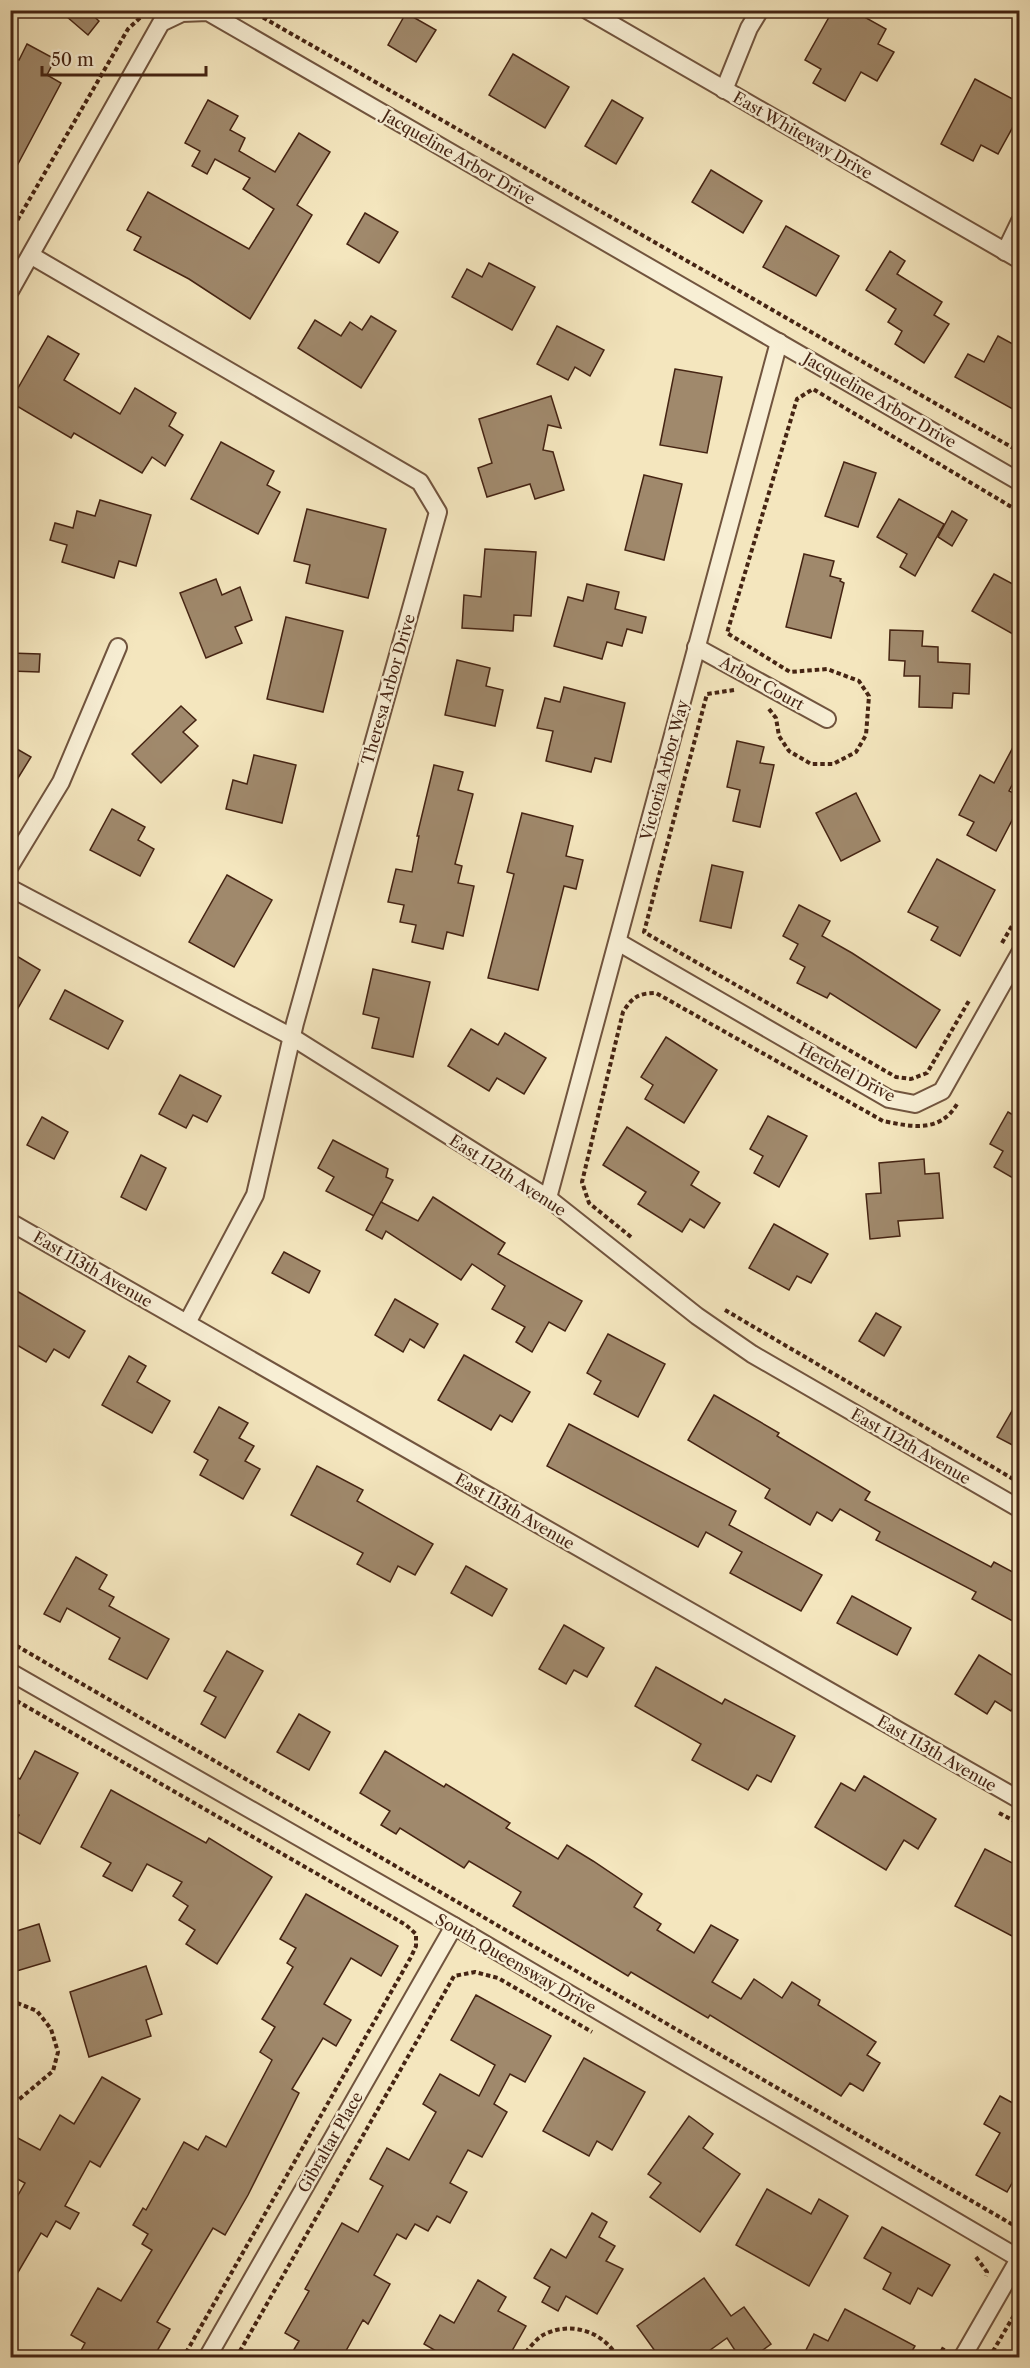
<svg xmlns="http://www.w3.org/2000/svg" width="1030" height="2368" viewBox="0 0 1030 2368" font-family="'Libre Caslon Text',serif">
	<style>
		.building { fill: #a0896c; stroke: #452413; stroke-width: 1.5 }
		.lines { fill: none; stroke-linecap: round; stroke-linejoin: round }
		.street-casing { stroke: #71543e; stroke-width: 20 }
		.path { stroke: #452413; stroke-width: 4; stroke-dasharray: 4.5 3; stroke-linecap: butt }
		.street { stroke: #f8efd5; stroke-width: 16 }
		.labels { text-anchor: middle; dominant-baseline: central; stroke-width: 5; stroke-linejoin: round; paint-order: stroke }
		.street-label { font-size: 16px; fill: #452413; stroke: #f8efd5 }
	</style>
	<rect width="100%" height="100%" fill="#f4e6be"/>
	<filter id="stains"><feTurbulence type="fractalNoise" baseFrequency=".00333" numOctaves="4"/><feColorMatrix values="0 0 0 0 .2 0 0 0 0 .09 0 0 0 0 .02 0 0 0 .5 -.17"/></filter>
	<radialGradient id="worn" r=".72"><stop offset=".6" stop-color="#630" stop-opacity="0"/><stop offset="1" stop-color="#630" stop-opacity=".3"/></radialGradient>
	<g class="building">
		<path d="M59,10H87L99,21L88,35Z"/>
		<path d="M833,10H852L886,29L878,44L894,52L877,81L861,72L845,101L813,83L821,69L805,60Z"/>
		<path d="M406,13L436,30L416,62L388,45Z"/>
		<path d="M27,44L55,59L47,75L61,83L10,179V56L19,60Z"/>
		<path d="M513,54L569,87L545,128L489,95Z"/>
		<path d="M975,79L1020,103V114L998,154L981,145L973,161L941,144Z"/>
		<path d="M208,100L238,116L230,130L245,138L239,151L275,172L299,133L330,152L297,205L312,215L250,319L189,279L134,250L141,237L127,230L148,192L249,249L274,209L243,189L250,178L215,159L207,174L192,166L200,151L185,143Z"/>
		<path d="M612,100L643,118L616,164L585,146Z"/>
		<path d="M711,170L762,201L743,233L692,202Z"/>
		<path d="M365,213L398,232L379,263L347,244Z"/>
		<path d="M786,226L839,256L816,296L763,267Z"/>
		<path d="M890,251L905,261L897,274L942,302L934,315L949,324L924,363L895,344L902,331L888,322L896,309L866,290Z"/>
		<path d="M489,263L535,287L512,330L452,297L467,269L482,277Z"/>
		<path d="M371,316L396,331L361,388L298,348L315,320L341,336L350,322L362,330Z"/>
		<path d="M557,326L604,350L590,376L575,367L568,380L537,364Z"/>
		<path d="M48,336L79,354L64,380L120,414L135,388L176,413L169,426L183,435L165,466L152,457L142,473L74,433L71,438L10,402Z"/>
		<path d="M998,336L1020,348V413L955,377L968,354L984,362Z"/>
		<path d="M675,369L722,377L707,453L660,445Z"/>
		<path d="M551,396L561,428L548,425L543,450L553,452L564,490L535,499L530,484L487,497L478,468L492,463L479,419Z"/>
		<path d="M221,442L274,471L267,485L280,492L258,534L191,499Z"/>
		<path d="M844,462L876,473L858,527L825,516Z"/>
		<path d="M644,475L682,484L664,560L625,550Z"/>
		<path d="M899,499L944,524L915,576L900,567L907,554L877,537Z"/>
		<path d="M100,500L151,515L136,566L119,561L114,578L62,562L67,545L50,540L55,523L73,528L77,511L95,516Z"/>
		<path d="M307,509L386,529L368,598L306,583L310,565L294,561Z"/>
		<path d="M952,511L967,520L952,546L938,537Z"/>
		<path d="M485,549L536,552L531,616L514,615L513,631L462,628L464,595L481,597Z"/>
		<path d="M804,554L834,561L830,576L841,579L840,581L844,583L831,638L786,627Z"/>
		<path d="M994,574L1020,588V638L972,611Z"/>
		<path d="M216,579L222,595L240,587L252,620L235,627L242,643L206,658L180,593Z"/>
		<path d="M587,584L619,592L615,609L646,617L642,633L627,629L622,646L607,642L602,659L554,646L568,597L583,601Z"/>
		<path d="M286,617L343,631L323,712L267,699Z"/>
		<path d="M890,630L923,631L922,646L938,647V662L970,664L969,694L953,693L952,708L919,707L920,676H904L905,661L889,660Z"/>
		<path d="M10,653L40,654L39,672L10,671Z"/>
		<path d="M457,660L490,668L486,686L503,690L495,726L445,715Z"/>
		<path d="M564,687L625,703L611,762L595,758L591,772L546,761L553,731L537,728L545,698L560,702Z"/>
		<path d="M181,706L196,720L183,732L198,746L161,783L132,754Z"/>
		<path d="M1020,734V770L1009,791L1020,796V805L996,851L967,835L974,822L959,815L980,775L994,783Z"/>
		<path d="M737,741L764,747L760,763L774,765L760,827L733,821L740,790L727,787Z"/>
		<path d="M10,745L31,757L10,791Z"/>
		<path d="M254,755L296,765L282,823L226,809L233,780L247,784Z"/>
		<path d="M434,765L463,772L458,790L473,794L455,864L462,866L458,883L474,886L463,936L447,932L443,949L412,942L416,925L400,922L404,905L388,902L396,869L412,872L419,836H417Z"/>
		<path d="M856,793L880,841L841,861L816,813Z"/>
		<path d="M112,809L145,827L138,840L154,849L140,876L90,850Z"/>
		<path d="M522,813L573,826L566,856L583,860L576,889L564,886L538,990L488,978L514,874L507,872Z"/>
		<path d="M937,859L995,890L960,956L931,940L938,927L908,912Z"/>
		<path d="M712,865L743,872L731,928L700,921Z"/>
		<path d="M227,875L272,900L234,967L189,942Z"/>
		<path d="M799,905L830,921L822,936L852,953L940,1010L916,1048L830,993L827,998L797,983L805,967L790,959L798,944L783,936Z"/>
		<path d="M10,952L40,970L10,1022Z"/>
		<path d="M373,969L430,982L413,1057L372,1048L379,1018L363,1014Z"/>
		<path d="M65,990L123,1021L108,1049L50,1019Z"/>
		<path d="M471,1029L498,1045L505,1033L546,1058L524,1094L497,1078L489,1091L448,1066Z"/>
		<path d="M666,1037L717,1070L684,1123L645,1099L653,1085L641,1077Z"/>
		<path d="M180,1075L221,1096L207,1122L193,1115L186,1128L159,1114Z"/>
		<path d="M1008,1112L1020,1119V1182L994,1167L1003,1151L990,1144Z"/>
		<path d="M768,1116L807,1136L779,1187L754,1173L763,1156L750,1149Z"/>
		<path d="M42,1117L68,1132L54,1159L27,1145Z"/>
		<path d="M627,1127L699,1172L691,1185L720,1203L704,1228L690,1219L682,1232L638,1204L646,1192L603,1165Z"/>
		<path d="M333,1140L388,1169L386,1177L393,1180L374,1216L326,1191L334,1177L318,1168Z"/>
		<path d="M141,1155L166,1168L146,1210L121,1197Z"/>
		<path d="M924,1159L925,1174L939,1173L943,1218L898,1221L900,1236L870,1239L866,1194L881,1193L879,1163Z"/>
		<path d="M433,1197L505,1243L498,1254L582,1301L565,1331L549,1322L532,1352L516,1342L525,1327L492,1309L505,1286L472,1264L461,1280L386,1231L382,1239L366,1230L381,1202L418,1221Z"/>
		<path d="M774,1224L828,1254L811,1283L797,1276L789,1290L749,1268Z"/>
		<path d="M284,1252L320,1271L309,1293L272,1273Z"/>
		<path d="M10,1287L85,1331L69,1358L54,1349L46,1362L10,1341Z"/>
		<path d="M395,1299L438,1324L424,1348L410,1339L403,1352L375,1335Z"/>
		<path d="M876,1313L901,1327L884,1356L859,1341Z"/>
		<path d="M608,1334L665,1364L638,1417L594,1394L601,1381L587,1373Z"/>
		<path d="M464,1355L530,1392L512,1422L500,1415L491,1430L438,1400Z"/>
		<path d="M129,1356L146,1366L137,1382L170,1401L152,1433L102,1405Z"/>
		<path d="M714,1395L779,1433L777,1436L870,1492L865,1500L991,1567L994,1562L1020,1576V1625L972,1599L976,1592L876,1540L880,1532L840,1509L832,1521L817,1512L810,1525L765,1498L770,1489L688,1440Z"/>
		<path d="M1020,1397V1449L997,1437Z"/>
		<path d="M219,1407L248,1423L239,1438L254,1446L245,1461L260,1469L243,1499L200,1475L208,1460L194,1452Z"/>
		<path d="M569,1424L736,1511L729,1525L822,1575L801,1611L730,1573L742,1552L706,1532L698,1547L547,1466Z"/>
		<path d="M317,1466L363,1490L357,1501L433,1544L415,1575L398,1566L390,1582L357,1564L363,1553L291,1515Z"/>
		<path d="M76,1557L107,1575L99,1589L114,1597L109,1606L169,1639L147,1679L109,1659L120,1638L67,1608L60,1622L44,1614Z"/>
		<path d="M466,1566L507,1589L492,1616L451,1593Z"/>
		<path d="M852,1596L911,1628L897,1655L837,1623Z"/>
		<path d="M564,1625L604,1648L587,1677L574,1670L566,1684L539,1669Z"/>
		<path d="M227,1651L263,1671L225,1738L201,1724L216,1697L204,1691Z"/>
		<path d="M979,1655L1020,1680V1697L1011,1711L995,1701L987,1714L955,1694Z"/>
		<path d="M656,1667L722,1704L725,1699L795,1736L771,1782L757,1775L748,1790L692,1760L701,1744L635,1706Z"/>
		<path d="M299,1714L330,1732L309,1770L277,1752Z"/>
		<path d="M35,1751L78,1773L40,1844L12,1829L19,1815L10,1811V1774L20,1779Z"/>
		<path d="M385,1751L444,1787L446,1784L510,1823L506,1828L558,1859L567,1845L593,1861L642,1894L634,1907L661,1924L657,1930L694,1953L711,1925L738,1940L712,1982L741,1999L754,1979L782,1998L792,1982L820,2000L818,2005L876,2042L867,2055L880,2063L863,2091L850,2083L841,2096L710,2015L708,2018L631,1972L628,1976L513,1906L521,1892L469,1861L464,1868L400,1828L396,1834L381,1825L390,1811L360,1793Z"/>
		<path d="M864,1776L936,1819L918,1849L904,1840L886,1870L815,1827L841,1783L855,1791Z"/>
		<path d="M111,1790L206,1843L209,1838L272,1877L217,1964L186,1944L195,1930L179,1920L188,1906L173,1896L182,1882L147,1864L132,1891L103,1876L111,1863L81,1847Z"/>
		<path d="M985,1849L1020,1867V1923L1012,1936L955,1906Z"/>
		<path d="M306,1894L398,1946L381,1976L351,1958L324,2004L351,2020L336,2046L323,2038L292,2089L299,2093L248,2195L225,2235L213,2228L157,2322L170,2329L153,2358H77L85,2343L71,2335L98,2288L121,2301L152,2250L142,2244L148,2234L133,2225L143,2208L146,2210L184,2142L198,2150L206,2136L226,2147L272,2060L260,2052L275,2027L262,2019L293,1967L287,1963L296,1948L280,1939Z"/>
		<path d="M39,1924L50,1961L10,1973V1933Z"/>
		<path d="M146,1966L162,2014L146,2020L151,2036L89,2057L70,1992Z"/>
		<path d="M476,1995L551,2036L525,2082L510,2074L494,2104L507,2112L482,2157L468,2150L450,2183L467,2192L450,2223L437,2216L428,2231L415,2224L406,2239L397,2234L374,2275L390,2284L368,2324L363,2320L342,2358H289L299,2341L285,2333L309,2291L305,2289L342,2223L358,2232L383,2186L370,2179L387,2148L409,2160L436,2112L423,2104L440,2074L479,2096L495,2065L451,2040Z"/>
		<path d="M584,2058L645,2092L612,2150L597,2141L589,2156L543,2131Z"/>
		<path d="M102,2077L140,2099L100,2167L90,2161L65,2206L79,2213L70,2229L56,2221L47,2237L41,2233L10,2286V2209L25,2183L10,2175V2147L16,2137L40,2150L60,2115L74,2124Z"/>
		<path d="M1000,2096L1020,2107V2169L1007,2192L976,2175L1000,2133L984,2124Z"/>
		<path d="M689,2116L713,2134L703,2148L740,2174L700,2232L650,2197L661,2183L648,2174Z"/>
		<path d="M767,2189L811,2214L819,2199L848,2216L809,2286L736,2245Z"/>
		<path d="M592,2213L607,2222L599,2237L615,2246L606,2261L623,2269L597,2314L566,2296L558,2311L542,2302L550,2287L534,2278L551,2249L566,2258Z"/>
		<path d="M882,2227L950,2265L932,2296L918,2288L910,2304L883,2289L891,2273L864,2258Z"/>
		<path d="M704,2278L731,2316L744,2307L771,2344L752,2358H740L727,2338L699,2358H660L637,2326Z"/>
		<path d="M478,2280L506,2297L498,2311L526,2326L508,2358H448L424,2344L440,2315L454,2323Z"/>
		<path d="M845,2309L915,2346L908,2358H819L806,2350L814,2334L828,2341Z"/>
	</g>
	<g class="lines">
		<g class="street-casing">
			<g id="street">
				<path d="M587,10L1020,260"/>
				<path d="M724,90L749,28L760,10"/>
				<path d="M1005,252L1020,221"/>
				<path d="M32,256L420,482L438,512L295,1023L255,1195L187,1323"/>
				<path d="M10,291L161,23L182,13L208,12L1020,482"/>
				<path d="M696,647L827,719"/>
				<path d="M10,866L61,782L118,647"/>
				<path d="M10,888L292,1037L548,1198L697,1316L752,1354L1020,1509"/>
				<path d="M618,942L889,1099L915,1104L942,1091L1020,953"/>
				<path d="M548,1198L779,342"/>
				<path d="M10,1222L1020,1800"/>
				<path d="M10,1672L454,1926L1020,2259"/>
				<path d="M207,2358L454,1926"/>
				<path d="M962,2358L1019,2259"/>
			</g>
		</g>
		<g class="path">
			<path d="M250,10L1020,452"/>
			<path d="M10,233L128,29L142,16"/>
			<path d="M734,690L707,694L644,932L896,1077L911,1079L927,1073L970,999"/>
			<path d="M769,709L776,718L779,736L789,751L811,764H833L856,752L866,735L869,696L859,681L827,669L790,672L727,633L797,399L813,389L1020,512"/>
			<path d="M1002,943L1020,912"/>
			<path d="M631,1237L589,1203L582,1182L623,1012C632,997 639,993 656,993L883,1121C912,1127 940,1133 957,1104"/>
			<path d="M725,1310L1020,1483"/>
			<path d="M10,1642L1020,2229"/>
			<path d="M10,1697L406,1925L416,1934V1946L411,1957L183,2358"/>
			<path d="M999,1813L1020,1824"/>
			<path d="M10,2000L37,2011L51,2029L58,2052L53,2071L10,2107"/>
			<path d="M976,2257L987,2272L986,2276"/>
			<path d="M236,2358L454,1976L475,1972L498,1978L592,2032"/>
			<path d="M521,2358C528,2350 536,2338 545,2334C572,2321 604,2332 618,2358"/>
			<path d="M938,2358L944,2347"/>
			<path d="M989,2358L1020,2305"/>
		</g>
		<use href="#street" class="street"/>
	</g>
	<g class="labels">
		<g class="street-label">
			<text transform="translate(803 135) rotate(30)">East Whiteway Drive</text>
			<text transform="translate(459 157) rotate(30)">Jacqueline Arbor Drive</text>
			<text transform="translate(880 400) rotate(30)">Jacqueline Arbor Drive</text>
			<text transform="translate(762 683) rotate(29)">Arbor Court</text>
			<text transform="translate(388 689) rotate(-74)">Theresa Arbor Drive</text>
			<text transform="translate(664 770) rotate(-75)">Victoria Arbor Way</text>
			<text transform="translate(847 1072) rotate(28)">Herchel Drive</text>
			<text transform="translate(508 1175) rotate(33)">East 112th Avenue</text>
			<text transform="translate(93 1269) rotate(30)">East 113th Avenue</text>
			<text transform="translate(911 1446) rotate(30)">East 112th Avenue</text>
			<text transform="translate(515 1511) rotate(30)">East 113th Avenue</text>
			<text transform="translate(937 1753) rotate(30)">East 113th Avenue</text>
			<text transform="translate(516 1963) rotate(30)">South Queensway Drive</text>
			<text transform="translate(330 2142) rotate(-60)">Gibraltar Place</text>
		</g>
	</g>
	<rect width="1030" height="2368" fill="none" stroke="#f4e6be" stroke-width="36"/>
	<rect x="12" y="12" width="1006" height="2344" fill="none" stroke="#452413" stroke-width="3"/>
	<rect x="18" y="18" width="994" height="2332" fill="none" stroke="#452413" stroke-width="1.5"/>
	<path d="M42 66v9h164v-9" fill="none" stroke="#452413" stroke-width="3"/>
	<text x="51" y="66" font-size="18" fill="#452413" stroke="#f8efd5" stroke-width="4.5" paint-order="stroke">50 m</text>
	<rect width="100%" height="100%" filter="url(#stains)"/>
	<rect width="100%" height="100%" fill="url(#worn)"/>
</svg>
